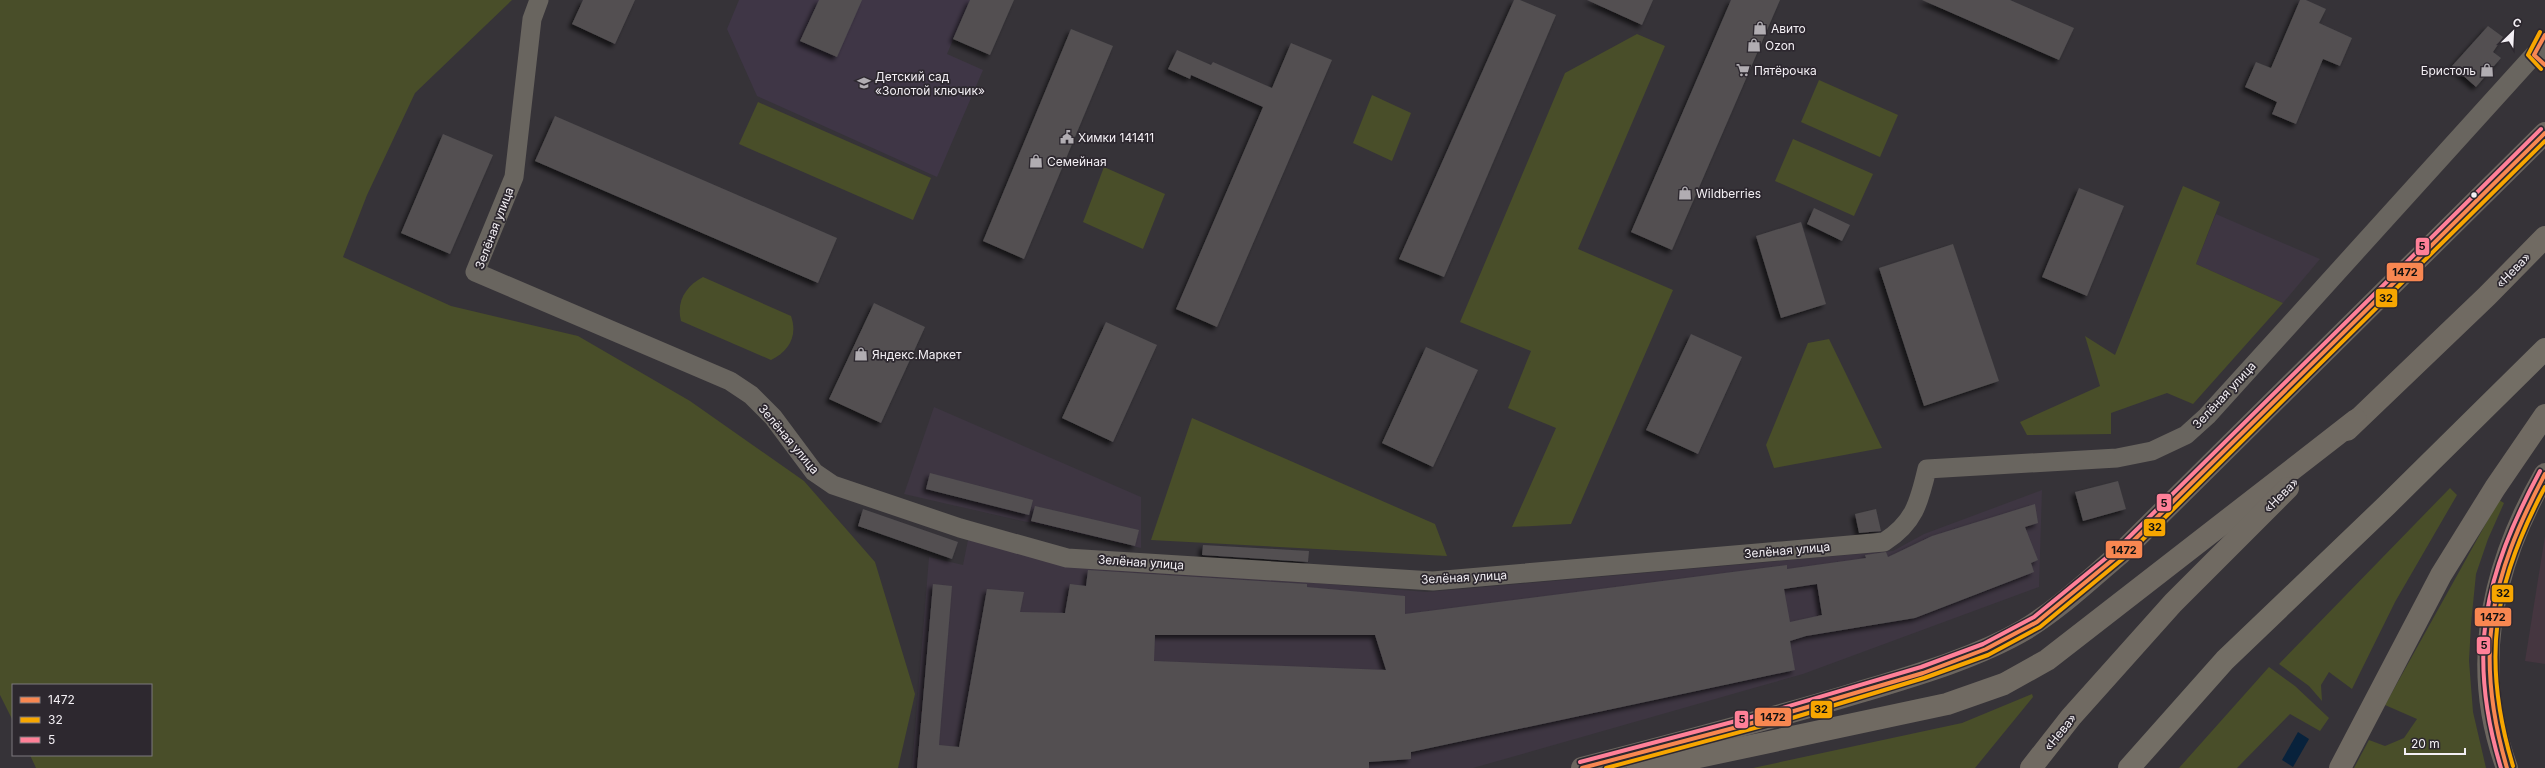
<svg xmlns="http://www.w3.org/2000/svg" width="2545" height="768" viewBox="0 0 2545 768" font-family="Inter,sans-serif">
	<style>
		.commercial { fill: #453640 }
		.built { fill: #3e3642 }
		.education { fill: #3f3646 }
		.green { fill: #494e29 }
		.water { fill: #08223c }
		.building { fill: #524f51; fill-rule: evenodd; filter: url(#shadow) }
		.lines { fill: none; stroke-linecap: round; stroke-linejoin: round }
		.street { stroke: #69655f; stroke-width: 19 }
		.secondary { stroke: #6c665f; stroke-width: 22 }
		.primary { stroke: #736e65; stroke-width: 22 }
		.highway { stroke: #706a62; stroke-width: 22 }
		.bus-1-casing { stroke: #2d282f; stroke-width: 7 }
		.bus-2-casing { stroke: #2d282f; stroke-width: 7 }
		.bus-3-casing { stroke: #2d282f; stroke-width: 7 }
		.bus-1 { stroke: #f88751; stroke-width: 4 }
		.bus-2 { stroke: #f7a600; stroke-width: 4 }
		.bus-3 { stroke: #ff8098; stroke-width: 4 }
		.bus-dot { fill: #f3eff4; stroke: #2d282f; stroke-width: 1.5 }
		.labels { text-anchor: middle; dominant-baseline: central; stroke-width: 3.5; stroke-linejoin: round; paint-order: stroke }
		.poi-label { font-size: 12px; fill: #f3eff4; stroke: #2d282f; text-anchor: start }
		.street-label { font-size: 12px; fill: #f3eff4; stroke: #2d282f }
		.line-badge { stroke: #2d282f; stroke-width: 1.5 }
		.pale-badge-label { font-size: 11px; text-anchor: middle; font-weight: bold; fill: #111 }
	</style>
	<defs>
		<filter id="shadow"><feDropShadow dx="-3.5" dy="3.5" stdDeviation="2" flood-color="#0009"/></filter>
	</defs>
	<rect width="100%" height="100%" fill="#363338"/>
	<path class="commercial" d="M2545,536V664L2525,661Z"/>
	<g class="built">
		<path d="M2216,214L2320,259L2283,303L2196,264Z"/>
		<path d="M934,407L1141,497V548L904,494Z"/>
		<path d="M2042,490L2039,587L1803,674L1473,768H912L929,557L963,565L968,540L1083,564L1427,592L1893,551L1924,534Z"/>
	</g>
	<path class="education" d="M739,0H970L947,54L983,70L937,177L757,96L727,29Z"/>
	<g class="green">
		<path d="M0,0H512L415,93L367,195L343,257L451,306L578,336L690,401L804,481L875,562L915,694L898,768H36L30,755H151V685H13V721L0,695Z"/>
		<path d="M1637,34L1665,46L1578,249L1673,290L1571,524L1512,527L1556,428L1508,408L1531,351L1460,322L1565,73Z"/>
		<path d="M1819,80L1898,115L1880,157L1801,122Z"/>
		<path d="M1372,95L1411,113L1392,161L1353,143Z"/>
		<path d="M758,102L931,178L913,220L739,144Z"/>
		<path d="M1793,139L1873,174L1854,216L1775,181Z"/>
		<path d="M1104,167L1165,194L1143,249L1083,222Z"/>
		<path d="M2183,186L2220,202L2196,264L2283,303L2193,404L2167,393L2111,413V434L2027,435L2020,422L2100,386L2085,336L2115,355Z"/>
		<path d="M703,277L791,316C798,336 789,351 771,360L681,321C676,301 686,286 703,277Z"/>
		<path d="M1829,339L1882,448L1774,468L1766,445L1808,343Z"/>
		<path d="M1192,418L1435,524L1447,556L1151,540Z"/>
		<path d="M2450,488L2457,495L2395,602L2352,689L2329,672L2321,685L2322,701L2309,686L2279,664Z"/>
		<path d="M2499,500L2504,503L2488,539L2476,574L2471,624L2469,661L2473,712L2486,768H2354L2369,740L2385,746L2404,738L2417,719L2385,705Z"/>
		<path d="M2269,667L2295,686L2329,718L2320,731L2290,714L2237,768H2179Z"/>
		<path d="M2032,694L2033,697L1975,768H1753L1962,723Z"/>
	</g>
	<path class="water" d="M2298,732L2309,739L2293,767L2282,760Z"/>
	<g class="building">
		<path d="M583,0H635L615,44L572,24Z"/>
		<path d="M819,0H862L837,57L800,41Z"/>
		<path d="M970,0H1014L990,55L953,39Z"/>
		<path d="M1514,0H1520L1556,15L1444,277L1399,259Z"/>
		<path d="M1587,0H1653L1642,25Z"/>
		<path d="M1731,0H1780L1672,250L1631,232Z"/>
		<path d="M1922,0H2010L2074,28L2059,60Z"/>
		<path d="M2300,0H2306L2326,9L2319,23L2352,38L2340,66L2323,59L2296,124L2272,114L2277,102L2245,87L2256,62L2271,68Z"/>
		<path d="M2488,26L2503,37L2493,52L2501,58L2476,87L2452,66Z"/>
		<path d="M1071,29L1113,46L1024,259L983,241Z"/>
		<path d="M1291,43L1332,60L1217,327L1176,309L1263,107L1191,75L1190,79L1168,69L1177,50L1211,65L1213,62L1272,88Z"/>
		<path d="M555,116L837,238L818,283L535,161Z"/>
		<path d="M443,134L493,155L450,254L401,233Z"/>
		<path d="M2079,188L2124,206L2087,296L2042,277Z"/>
		<path d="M1814,208L1850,225L1842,241L1807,224Z"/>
		<path d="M1801,222L1826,304L1781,318L1756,236Z"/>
		<path d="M1953,244L1999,381L1924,406L1879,268Z"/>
		<path d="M874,303L925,327L881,423L829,399Z"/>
		<path d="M1106,322L1157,345L1113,442L1062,418Z"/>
		<path d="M1691,334L1742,357L1698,454L1646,430Z"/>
		<path d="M1426,347L1478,370L1433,467L1382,443Z"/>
		<path d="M930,473L1033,500L1029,515L926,489Z"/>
		<path d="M2118,481L2126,509L2083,521L2075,492Z"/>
		<path d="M2035,504L2038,523L2025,527L2038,560L2031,563L2034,572L1915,618L1806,636L1790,641L1795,670L1411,752V759L1369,762V768H917L933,584L952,586L939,745L959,747L987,589L1024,592L1020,612L1065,613L1070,584L1086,586L1088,570L1307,584V587L1405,596V614L1787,565V569L1866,558L1865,555L1886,552L1888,557L1932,536ZM1817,584L1822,615L1790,622L1784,589ZM1155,635H1375L1386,670L1154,661Z"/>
		<path d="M1035,506L1139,530L1135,546L1031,521Z"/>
		<path d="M863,509L958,542L952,559L858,526Z"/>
		<path d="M1876,509L1881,531L1859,533L1855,514Z"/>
		<path d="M1203,545L1309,551L1308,562L1202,555Z"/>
	</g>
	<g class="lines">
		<path class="street" d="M539,0L532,19L514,177L475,272L730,381L751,395L773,417L814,472L833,485L960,528L1067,558L1433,581L1884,542C1914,523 1919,503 1927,469L2117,458L2152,451L2186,435L2207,416L2534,55L2545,48"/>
		<g class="secondary">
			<path d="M1582,768C1675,744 1768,720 1860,692C1913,676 1976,658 2024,630C2059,609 2090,579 2121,553L2545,133"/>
			<path d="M2507,768C2469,665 2492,566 2545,474"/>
		</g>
		<path class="primary" d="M2129,768L2225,660L2387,505L2545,349"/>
		<g class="highway">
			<path d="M2347,430L2487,296L2545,237"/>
			<path d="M1638,768L1694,758L1947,704L2004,684L2047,660L2356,420"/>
			<path d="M2031,768L2071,717L2173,603L2288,488"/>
			<path d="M2340,768L2441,575L2495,488L2545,415"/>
		</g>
		<g class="bus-1-casing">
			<g id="bus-1">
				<path d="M2545,35L2534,55L2545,65"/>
				<path d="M1582,768L1756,722L1923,673L1986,649L2037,622L2121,553L2545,133"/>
				<path d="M2507,768C2473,653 2490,578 2545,474"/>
			</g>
		</g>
		<g class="bus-2-casing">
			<g id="bus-2">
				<path d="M2540,32L2528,55L2541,69"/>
				<path d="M2513,766C2481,660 2493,584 2545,487"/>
				<path d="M1606,768L1792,718L1924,678L1988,655L2040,627L2125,557L2545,141"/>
			</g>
		</g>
		<g class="bus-3-casing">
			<g id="bus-3">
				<path d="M1580,762L1755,716L1921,667L1983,644L2034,617L2117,549L2541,129"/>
				<path d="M2501,768C2466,653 2484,576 2540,471"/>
			</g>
		</g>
		<use href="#bus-1" class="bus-1"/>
		<use href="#bus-2" class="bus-2"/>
		<use href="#bus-3" class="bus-3"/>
	</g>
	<defs>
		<g id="shop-bare" transform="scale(1.08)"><path d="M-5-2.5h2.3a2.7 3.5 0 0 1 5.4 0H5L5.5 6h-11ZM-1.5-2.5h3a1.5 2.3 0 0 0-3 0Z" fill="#b1adb2" stroke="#2d282f" stroke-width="2.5" paint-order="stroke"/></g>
		<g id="supermarket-bare" transform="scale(1.08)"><path d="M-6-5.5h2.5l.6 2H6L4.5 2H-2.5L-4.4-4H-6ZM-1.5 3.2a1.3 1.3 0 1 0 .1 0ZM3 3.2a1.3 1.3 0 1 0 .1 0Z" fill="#b1adb2" stroke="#2d282f" stroke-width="2.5" paint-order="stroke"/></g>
		<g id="school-bare" transform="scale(1.08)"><path d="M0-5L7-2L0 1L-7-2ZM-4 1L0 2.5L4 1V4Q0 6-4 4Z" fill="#b1adb2" stroke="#2d282f" stroke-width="2.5" paint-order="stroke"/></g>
		<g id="civic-bare" transform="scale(1.08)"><path d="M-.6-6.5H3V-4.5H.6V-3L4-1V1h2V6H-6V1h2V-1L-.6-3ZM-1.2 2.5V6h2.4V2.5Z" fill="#b1adb2" stroke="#2d282f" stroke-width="2.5" paint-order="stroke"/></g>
	</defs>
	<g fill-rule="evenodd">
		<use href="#shop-bare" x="1760" y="28"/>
		<use href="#shop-bare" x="1754" y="45"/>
		<use href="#supermarket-bare" x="1743" y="70"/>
		<use href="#shop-bare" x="2487" y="70"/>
		<use href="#school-bare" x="864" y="83"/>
		<use href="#civic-bare" x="1067" y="137"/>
		<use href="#shop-bare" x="1036" y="161"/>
		<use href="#shop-bare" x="1685" y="193"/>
		<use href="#shop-bare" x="861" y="354"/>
	</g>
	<circle class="bus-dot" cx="2474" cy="195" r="3.5"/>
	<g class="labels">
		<g class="poi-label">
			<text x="1771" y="28">Авито</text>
			<text x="1765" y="45">Ozon</text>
			<text x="1754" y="70">Пятёрочка</text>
			<text x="2476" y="70" text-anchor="end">Бристоль</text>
			<text x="875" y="76">Детский сад<tspan x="875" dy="14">«Золотой ключик»</tspan></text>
			<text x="1078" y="137">Химки 141411</text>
			<text x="1047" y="161">Семейная</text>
			<text x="1696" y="193">Wildberries</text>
			<text x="872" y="354">Яндекс.Маркет</text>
		</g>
		<g class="street-label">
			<text transform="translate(494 228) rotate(-69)">Зелёная улица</text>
			<text transform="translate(2513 270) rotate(-46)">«Нева»</text>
			<text transform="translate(2224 395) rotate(-47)">Зелёная улица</text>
			<text transform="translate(789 439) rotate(50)">Зелёная улица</text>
			<text transform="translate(2281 495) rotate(-45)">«Нева»</text>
			<text transform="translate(1787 550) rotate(-5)">Зелёная улица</text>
			<text transform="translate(1141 562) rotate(4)">Зелёная улица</text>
			<text transform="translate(1464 577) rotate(-3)">Зелёная улица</text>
			<text transform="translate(2060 732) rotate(-51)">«Нева»</text>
		</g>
	</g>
	<g class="line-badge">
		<rect x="2415" y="237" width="15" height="19" rx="4" fill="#ff8098"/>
		<rect x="2386" y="262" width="38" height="20" rx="4" fill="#f88751"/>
		<rect x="2375" y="288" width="23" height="20" rx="4" fill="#f7a600"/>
		<rect x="2156" y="493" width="16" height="19" rx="4" fill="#ff8098"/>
		<rect x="2143" y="518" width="23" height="19" rx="4" fill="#f7a600"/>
		<rect x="2105" y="540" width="38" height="19" rx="4" fill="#f88751"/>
		<rect x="2491" y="584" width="23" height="19" rx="4" fill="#f7a600"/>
		<rect x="2474" y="607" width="38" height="20" rx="4" fill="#f88751"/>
		<rect x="2476" y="636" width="15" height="19" rx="4" fill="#ff8098"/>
		<rect x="1810" y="700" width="23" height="19" rx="4" fill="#f7a600"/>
		<rect x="1754" y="707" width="38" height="20" rx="4" fill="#f88751"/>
		<rect x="1734" y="710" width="15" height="19" rx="4" fill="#ff8098"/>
	</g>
	<g class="pale-badge-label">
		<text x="2422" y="250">5</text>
		<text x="2405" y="276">1472</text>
		<text x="2386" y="302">32</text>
		<text x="2164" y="507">5</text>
		<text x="2155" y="531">32</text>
		<text x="2124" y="554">1472</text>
		<text x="2503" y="597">32</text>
		<text x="2493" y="621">1472</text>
		<text x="2484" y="649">5</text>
		<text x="1821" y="713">32</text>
		<text x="1773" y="721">1472</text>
		<text x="1742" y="723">5</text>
	</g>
	<rect x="12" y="684" width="140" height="72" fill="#2d282f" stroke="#7c787e"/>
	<rect x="20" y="697" width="20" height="6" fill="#f88751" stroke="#7c787e"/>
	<text x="48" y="704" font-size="12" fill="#f3eff4">1472</text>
	<rect x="20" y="717" width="20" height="6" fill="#f7a600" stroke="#7c787e"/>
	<text x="48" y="724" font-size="12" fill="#f3eff4">32</text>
	<rect x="20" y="737" width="20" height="6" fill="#ff8098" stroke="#7c787e"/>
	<text x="48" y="744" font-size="12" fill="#f3eff4">5</text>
	<g transform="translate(2513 32) rotate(24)" stroke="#2d282f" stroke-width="3" paint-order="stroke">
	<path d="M0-3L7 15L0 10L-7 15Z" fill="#f3eff4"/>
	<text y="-6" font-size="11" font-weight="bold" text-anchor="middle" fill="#f3eff4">С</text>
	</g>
	<path d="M2405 748v6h60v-6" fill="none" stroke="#f3eff4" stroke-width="2"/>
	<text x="2411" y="748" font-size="12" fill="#f3eff4" stroke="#2d282f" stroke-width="3" paint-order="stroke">20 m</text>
</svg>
